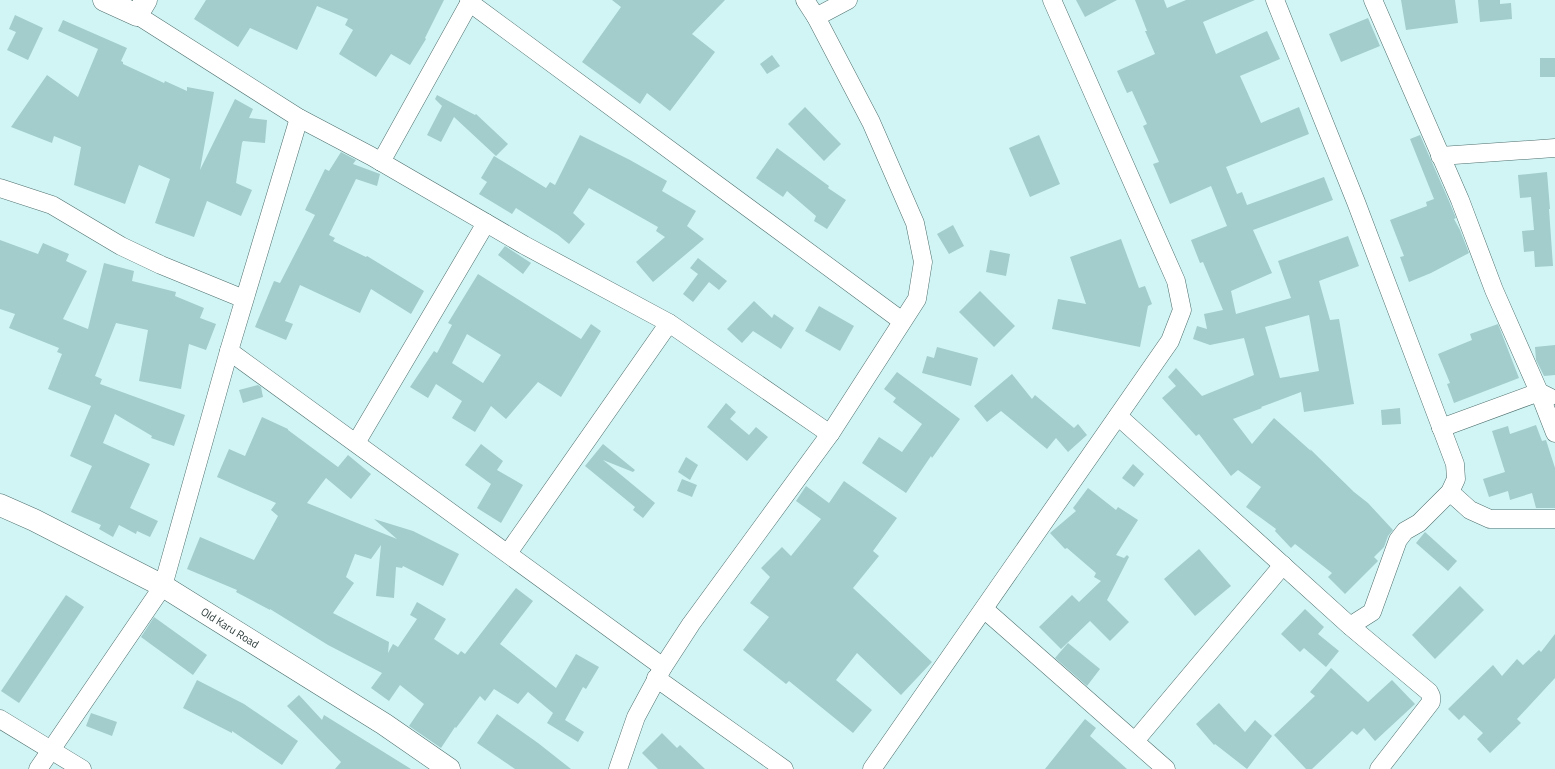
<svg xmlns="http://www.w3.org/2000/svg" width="1555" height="769" viewBox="0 0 1555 769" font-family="'Titillium Web',sans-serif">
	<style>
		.building { fill: #a2cdcc; fill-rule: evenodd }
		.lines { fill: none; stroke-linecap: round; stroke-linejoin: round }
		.minor-casing { stroke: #4e6f6e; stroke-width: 19 }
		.tertiary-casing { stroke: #4e6f6e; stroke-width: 23 }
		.primary-casing { stroke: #4e6f6e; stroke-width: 23 }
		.minor { stroke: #fff; stroke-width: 18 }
		.tertiary { stroke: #fff; stroke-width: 22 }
		.primary { stroke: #fff; stroke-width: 22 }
		.labels { text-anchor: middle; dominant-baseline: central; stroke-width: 3; stroke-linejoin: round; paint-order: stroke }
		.street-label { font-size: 11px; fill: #2d3b3b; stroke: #d1f5f4 }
	</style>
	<rect width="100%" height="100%" fill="#d1f5f4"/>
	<g class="building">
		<path d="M206,0H444L425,38L426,39L410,65L391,54L376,77L339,54L353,30L345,25L348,19L317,6L297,50L250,28L238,47L194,19Z"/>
		<path d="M612,0H725L692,34L715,52L670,111L647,93L640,104L582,62L621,7Z"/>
		<path d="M1076,0H1117L1085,17Z"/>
		<path d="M1135,0H1164L1167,8L1186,0H1255L1203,22L1216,54L1267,31L1280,59L1240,76L1261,123L1299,107L1309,134L1226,167L1237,194L1242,192L1247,205L1324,177L1333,200L1253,230L1272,273L1231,291L1236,314L1291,298L1278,261L1348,236L1359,266L1319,281L1330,320L1339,319L1354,404L1304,412L1301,392L1261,407L1262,408L1233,419L1252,444L1274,418L1311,451L1310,449L1354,492L1368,503L1393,530L1388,536L1384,547L1374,557L1378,561L1345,594L1328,577L1332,573L1295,544L1291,548L1275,531L1276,529L1246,507L1261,487L1238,470L1231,476L1199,434L1196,436L1162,398L1176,386L1168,377L1176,368L1202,396L1254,375L1244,338L1210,345L1193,339L1197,326L1207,329L1204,314L1223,310L1203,262L1200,263L1191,240L1227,226L1211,186L1170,204L1153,164L1159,162L1143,126L1147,124L1132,91L1127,93L1117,71L1155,54L1145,31H1147ZM1309,315L1319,371L1280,378L1265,327Z"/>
		<path d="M1401,0H1455L1458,23L1406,30Z"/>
		<path d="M1478,0H1500V4L1511,3L1512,19L1480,22Z"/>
		<path d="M15,15L43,28L28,60L7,50L16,32L9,29Z"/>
		<path d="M1368,18L1380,46L1341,62L1329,34Z"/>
		<path d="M63,20L127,48L121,61L123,62V64L164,83L165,81L187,91V87L214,92L200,170L235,99L253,109L249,118L267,120L265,143L243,141L242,143L236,183L252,190L241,216L207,201L194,237L155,223L170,179L139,165L125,204L74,185L81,147L54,136L52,143L11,127L47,75L78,97L98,49L58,31Z"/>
		<path d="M772,55L780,66L767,74L760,64Z"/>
		<rect x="1540" y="58" width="15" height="19"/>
		<path d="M437,95L475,115L476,114L508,144L496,156L454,117L441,142L427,135L442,106L435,99Z"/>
		<path d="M805,107L841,144L824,161L788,124Z"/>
		<path d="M580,135L630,160L667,181L662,191L696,211L687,226L704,239L653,282L636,262L665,237L656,231L658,227L589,188L573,213L585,224L569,244L558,235L516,208L512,214L479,194L487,182L481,178L494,156L546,188L550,182L555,185Z"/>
		<path d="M1039,135L1060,184L1030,197L1009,148Z"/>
		<path d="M1420,135L1449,201L1456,218L1454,219L1460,230L1469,253L1431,273L1409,282L1400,257L1404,256L1390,220L1427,206L1426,202L1434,199L1410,139Z"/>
		<path d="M777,148L829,186L828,188L846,200L827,229L814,221L816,216L787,191L783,197L756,178Z"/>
		<path d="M341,152L356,160L353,164L380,174L377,186L356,179L329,235L335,238L333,241L366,257L367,256L424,291L411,314L371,289L360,313L300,285L285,321L293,324L286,340L255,327L274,281L280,283L315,215L305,210L325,169L329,171Z"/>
		<path d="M1547,172L1550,209H1549L1553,266L1535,267L1534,251L1524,252L1522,231L1534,230L1531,197L1520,198L1518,175Z"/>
		<path d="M953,225L964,246L949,254L937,234Z"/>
		<path d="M1121,239L1139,288L1145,286L1152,304L1148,306L1140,347L1052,329L1058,299L1086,304L1070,257Z"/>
		<path d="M0,240L38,254L43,243L69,254L66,261L87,271L63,319L88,329L104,263L134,271L132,281L176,292L175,296L204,308L200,318L216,324L206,350L189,344L181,389L139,381L148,330L116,323L95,376L102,379L100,384L185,415L174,446L151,438L152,436L115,414L103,443L150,464L130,508L158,521L150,537L137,531L136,534L119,525L113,537L99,529L101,525L71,512L92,466L70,456L91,406L48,389L62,354L57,352L59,348L9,328L15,314L0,309Z"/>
		<path d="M505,246L531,263L523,274L498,255Z"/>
		<path d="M990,250L1010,254L1006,276L986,272Z"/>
		<path d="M698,258L727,281L719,290L709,282L693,302L683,294L698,274L690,268Z"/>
		<path d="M478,274L581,339L591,324L601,331L561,397L538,382L506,419L491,406L475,432L452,418L462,401L436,384L428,398L410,387L434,351L437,353L452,325L448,323ZM467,334L501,355L483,383L452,363Z"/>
		<path d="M980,291L1015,326L994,347L959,312Z"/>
		<path d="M754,301L772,318L774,314L794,328L781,349L753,331L742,343L727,329Z"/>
		<path d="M819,306L854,326L840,351L805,331Z"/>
		<path d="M1498,324L1519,378L1454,403L1447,384L1450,383L1438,354L1472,340L1470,334Z"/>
		<path d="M1555,345V375L1544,376L1536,360L1535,347Z"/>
		<path d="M937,347L978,358L971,386L922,373L927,356L934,358Z"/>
		<path d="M897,372L960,419L932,458L931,456L906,493L862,463L879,437L902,452L922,424L893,402L896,398L884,389Z"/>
		<path d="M1012,374L1032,399L1035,395L1074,428L1078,424L1087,435L1068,452L1056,438L1047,449L1001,411L987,422L974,406Z"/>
		<path d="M258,385L261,387L263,397L243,403L239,390Z"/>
		<path d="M726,403L736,412L730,419L749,435L756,427L768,437L747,461L707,427Z"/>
		<path d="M1400,408L1401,424L1382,425L1381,410Z"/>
		<path d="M262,417L288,429V430L338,467L348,455L371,474L351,499L326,478L307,503L397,539L374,519L413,531L459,554L443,586L403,566L402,568L396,567L394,598L376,596L381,545L371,559L355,554L346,577L354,583L333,613L389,642L388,653L393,644L398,647L417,619L410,615L417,602L446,619L434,639L458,655L461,651L465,654L516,588L533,601L500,644L556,688L576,654L599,667L586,689L583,687L565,720L584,732L578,742L547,723L553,713L528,692L518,704L494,689L485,701L480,696L456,728L455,727L441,748L409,726L424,704L400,685L389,701L371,688L382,673L328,645L270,609V610L236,592L237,590L187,569L200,537L254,560L278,516L271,510L276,503L217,477L229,449L245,456Z"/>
		<path d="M1536,425L1542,441L1546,440L1555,468V508H1536L1532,493L1510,500L1508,491L1489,497L1483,479L1505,472L1492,431L1508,426L1510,434Z"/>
		<path d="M481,444L503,461L497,470L523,485L501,523L477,508L491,484L465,465Z"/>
		<path d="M603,444L635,470L633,472L603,460L655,503L643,518L633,510L635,507L585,466Z"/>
		<path d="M686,457L698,465L690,480L678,472Z"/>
		<path d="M1133,464L1144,474L1134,487L1122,478Z"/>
		<path d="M682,479L697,485L692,497L677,491Z"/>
		<path d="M844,481L897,518L873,551L879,556L853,588L932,662L901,695L857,653L836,680L872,710L853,733L789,681L786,684L743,650L769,617L750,603L770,577L761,568L782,547L791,556L821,519L796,501L806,486L829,503Z"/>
		<path d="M1088,488L1116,510L1118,507L1138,520L1116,555L1124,558L1127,555L1129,557L1107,600L1129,622L1110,641L1090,621L1061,649L1039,627L1072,595L1079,602L1101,581L1094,577L1096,573L1067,548L1065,549L1050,533L1076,511L1073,508Z"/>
		<path d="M1425,532L1457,561L1448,571L1416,543Z"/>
		<path d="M1199,549L1231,586L1195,616L1164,579Z"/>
		<path d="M1460,586L1484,610L1435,659L1412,635Z"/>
		<path d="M66,595L84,607L19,703L1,691Z"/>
		<path d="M1305,609L1324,627L1318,634L1339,651L1326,667L1304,648L1300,652L1281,634Z"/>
		<path d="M154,617L207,655L193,675L141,637Z"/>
		<path d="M1555,634V678L1517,719L1521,723L1490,753L1477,739L1483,733L1464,715L1459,720L1448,709L1493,665L1502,676L1517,659L1523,665L1539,650L1541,652Z"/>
		<path d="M1068,643L1100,669L1087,686L1055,658Z"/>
		<path d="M1331,668L1368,702L1392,680L1415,704L1375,741L1364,728L1357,735L1352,731L1312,769H1306L1274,735L1315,696L1310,692Z"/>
		<path d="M197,680L244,704L298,741L282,765L232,731V733L183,708Z"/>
		<path d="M299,695L322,720L324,715L411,769H335L341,762L287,706Z"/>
		<path d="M1219,703L1245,732L1255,720L1272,736L1247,769L1215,744L1214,745L1196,724Z"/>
		<path d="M91,713L117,722L112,736L86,726Z"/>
		<path d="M497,714L538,743L571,769H515L477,743Z"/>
		<path d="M1085,719L1096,728L1090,736L1127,769H1045Z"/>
		<path d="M662,733L677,748L680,745L705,769H658L642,753Z"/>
	</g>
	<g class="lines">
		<g class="minor-casing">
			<g id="minor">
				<path d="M1275,0L1356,202L1455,464L1456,479L1450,492L1419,523L1405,531L1398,540L1372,612L1350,626"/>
				<path d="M1373,0L1460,200L1494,290L1539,392L1555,433"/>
				<path d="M469,2L902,321"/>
				<path d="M137,15L299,118L371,156L524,245L669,323L830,434"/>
				<path d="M816,17L848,0"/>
				<path d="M1440,156L1555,148"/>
				<path d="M381,162L471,0"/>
				<path d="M0,188L52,205L121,246L161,265L244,299"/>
				<path d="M229,351L663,667"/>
				<path d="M1118,416L1350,626L1429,692L1431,696V702L1379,769"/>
				<path d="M1441,428L1539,392L1549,397"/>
				<path d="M356,443L486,223"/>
				<path d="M1450,492L1470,510L1490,519H1555"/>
				<path d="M508,553L669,323"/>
				<path d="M984,609L1166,769"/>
				<path d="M656,678L784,769"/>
				<path d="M0,719L82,769"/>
				<path d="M1135,741L1283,565"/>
				<path d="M38,769L163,586L229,351L299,118"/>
				<path d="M618,769L636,717L663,667L691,624L830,434L917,299L923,262L915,223L871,122L816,17L805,0"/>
				<path d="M872,769L1170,341L1182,310L1176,281L1052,0"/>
			</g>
		</g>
		<g class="tertiary-casing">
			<path id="tertiary" d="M104,0L137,15L146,0"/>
		</g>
		<g class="primary-casing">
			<g id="primary">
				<path id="s1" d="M0,505L34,520L163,586L384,724L449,769"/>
			</g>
		</g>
		<use href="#minor" class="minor"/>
		<use href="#tertiary" class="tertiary"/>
		<use href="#primary" class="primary"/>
	</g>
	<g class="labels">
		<g class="street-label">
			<text stroke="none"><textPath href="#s1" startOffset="261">Old Karu Road</textPath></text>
		</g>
	</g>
</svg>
